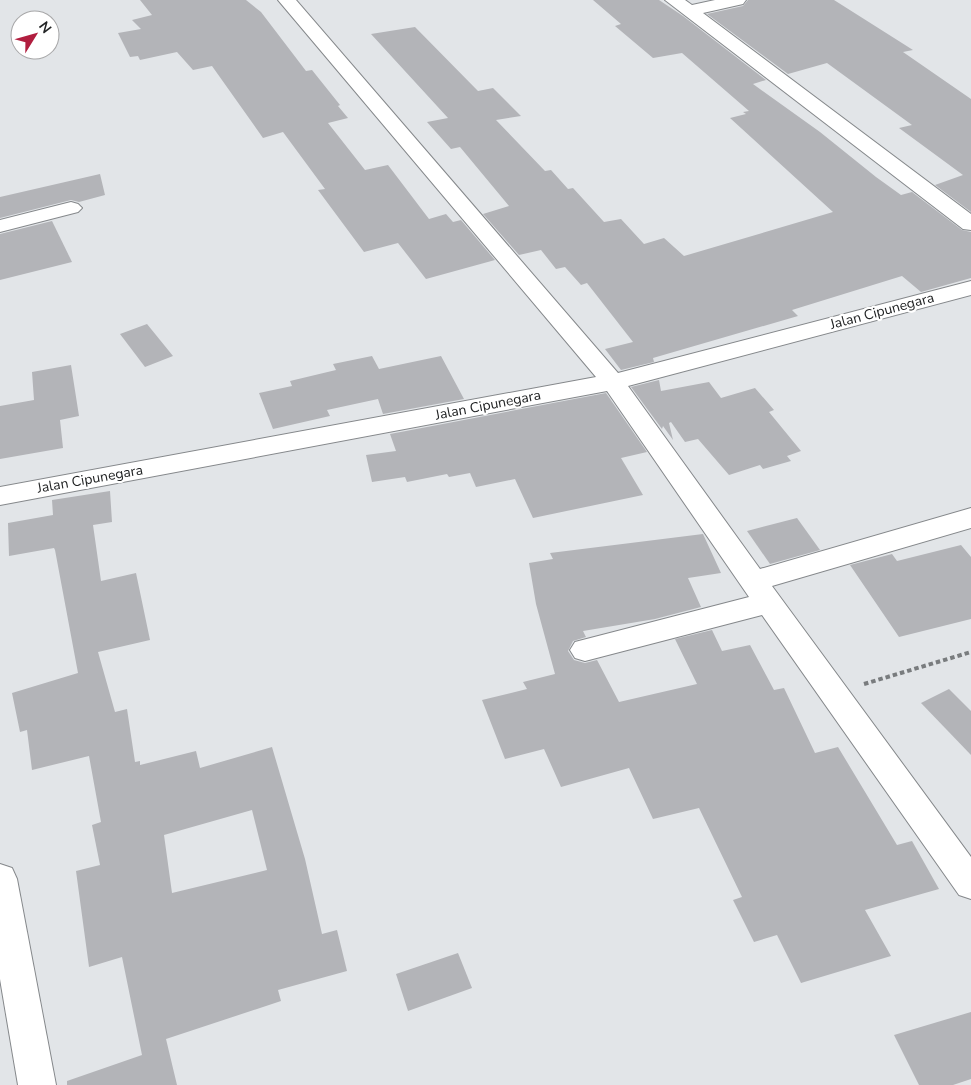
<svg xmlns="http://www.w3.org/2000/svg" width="971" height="1085" viewBox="0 0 971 1085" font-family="'Nunito Sans',sans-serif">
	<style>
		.building { fill: #b3b4b8; fill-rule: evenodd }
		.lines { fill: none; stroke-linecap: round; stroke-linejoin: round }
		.street-casing { stroke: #85888b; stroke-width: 2 }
		.path { stroke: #797c7e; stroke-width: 4; stroke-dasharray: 4.5 3; stroke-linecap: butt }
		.street { fill: #fff; fill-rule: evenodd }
		.labels { text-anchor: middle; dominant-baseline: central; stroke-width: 4.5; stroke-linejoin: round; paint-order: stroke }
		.street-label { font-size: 14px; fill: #222425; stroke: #fff }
	</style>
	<rect width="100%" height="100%" fill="#e2e5e8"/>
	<g class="building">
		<path d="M140,0H246L261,12L306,71L312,70L340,105L338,106L348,118L328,123L365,170L388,165L429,219L446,214L453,222L461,220L495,260L426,279L398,243L364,252L318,190L325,189L283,132L263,138L212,66L193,70L177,52L140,60L138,56L130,57L118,33L141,29L132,20L152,15Z"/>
		<path d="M593,0H659L683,16L766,80L753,84L820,132L876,177L901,195L912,192L962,230L971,232V278L921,292L902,276L792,310L798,316L653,358L654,362L621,370L605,349L633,342L587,283L581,285L565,267L556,269L541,250L519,255L483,214L509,206L460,147L451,149L427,122L448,118L371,34L415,27L478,91L493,88L521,116L496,120L545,171L551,170L568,189L573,188L604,222L621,219L644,244L664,238L684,256L833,212L730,118L746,114L743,112L749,111L682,53L653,58L615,26L621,24Z"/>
		<path d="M748,0H834L913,50L903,52L971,99V212L935,185L963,175L899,128L912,125L827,63L788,74L707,14L743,6Z"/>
		<path d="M100,174L105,195L79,202L71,200L0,218V197Z"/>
		<path d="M52,221L72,262L0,280V234Z"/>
		<path d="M147,324L173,356L145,367L120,334Z"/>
		<path d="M372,356L379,369L441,356L464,399L383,414L378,399L327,410L330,416L273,429L259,393L292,386L290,381L336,370L333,364Z"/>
		<path d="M71,365L79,416L60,420L63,448L0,459V406L34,400L32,372Z"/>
		<path d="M659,380L661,391L709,382L721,398L755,388L774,410L769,412L801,451L787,456L791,461L763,469L760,465L729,475L698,439L685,442L671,422L669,423L673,440L663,426L662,429L631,387Z"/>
		<path d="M606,393L647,452L621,458L643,495L533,518L515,479L476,487L470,473L449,477L447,474L407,482L405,477L372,482L366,455L396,451L390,434Z"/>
		<path d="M110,491L112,522L93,525L101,581L136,573L150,640L98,652L115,712L127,709L135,762L140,761V765L196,751L200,768L272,747L305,859L322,934L337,930L347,971L278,990L281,1001L166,1039L177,1085H67V1081L142,1055L122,957L89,967L76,871L100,865L92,825L101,822L89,756L32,770L27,730L20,732L12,693L78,673L55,550L54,548L9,556L8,523L53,515L52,500ZM252,810L267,870L172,893L164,835Z"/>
		<path d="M797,518L820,550L770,564L747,531Z"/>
		<path d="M703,534L721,573L688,578L701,607L655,619L583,631L586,637L573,641L568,651L574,660L585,663L597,660L619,702L697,684L675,639L712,630L722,651L750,645L774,690L784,688L815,753L838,747L897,845L912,841L939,889L865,910L891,956L801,983L777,935L754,942L733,900L742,897L699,808L653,819L629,768L561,787L544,749L505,759L482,700L527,689L523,682L555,674L536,604L529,563L553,559L550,553Z"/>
		<path d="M961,545L971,557V619L899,637L850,565L892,554L897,561Z"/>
		<path d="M949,689L971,711V755L921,703Z"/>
		<path d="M458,953L472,988L408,1011L396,974Z"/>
		<path d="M971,1012V1079L953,1085H919L894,1035Z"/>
	</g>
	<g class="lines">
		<g class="street-casing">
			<g id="street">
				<path d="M278,0H296L618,373L971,281V295L628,386L760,569L971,508V528L772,586L971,857V899L959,895L762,615L585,661L575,658L570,650L575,642L749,597L607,391L0,505V487L596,377Z"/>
				<path d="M665,0H685L692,5L715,0H746L743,4L703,13L971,214V230L963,229Z"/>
				<path d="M71,202L78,204L82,208L78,212L0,232V220Z"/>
				<path d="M0,864L12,868L17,879L56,1085H18L0,979Z"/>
			</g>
		</g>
		<path class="path" d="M864,684L971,652"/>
		<use href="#street" class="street"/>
	</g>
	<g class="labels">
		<g class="street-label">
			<text transform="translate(882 311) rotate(-15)">Jalan Cipunegara</text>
			<text transform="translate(488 405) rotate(-11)">Jalan Cipunegara</text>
			<text transform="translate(90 479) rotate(-10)">Jalan Cipunegara</text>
		</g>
	</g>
	<g transform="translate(35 35) rotate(53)"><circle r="24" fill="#ffffff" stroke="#a7a7a8"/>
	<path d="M0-4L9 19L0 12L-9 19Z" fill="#b11e3f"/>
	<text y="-8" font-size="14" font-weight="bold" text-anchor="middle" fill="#222425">N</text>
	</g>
</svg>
